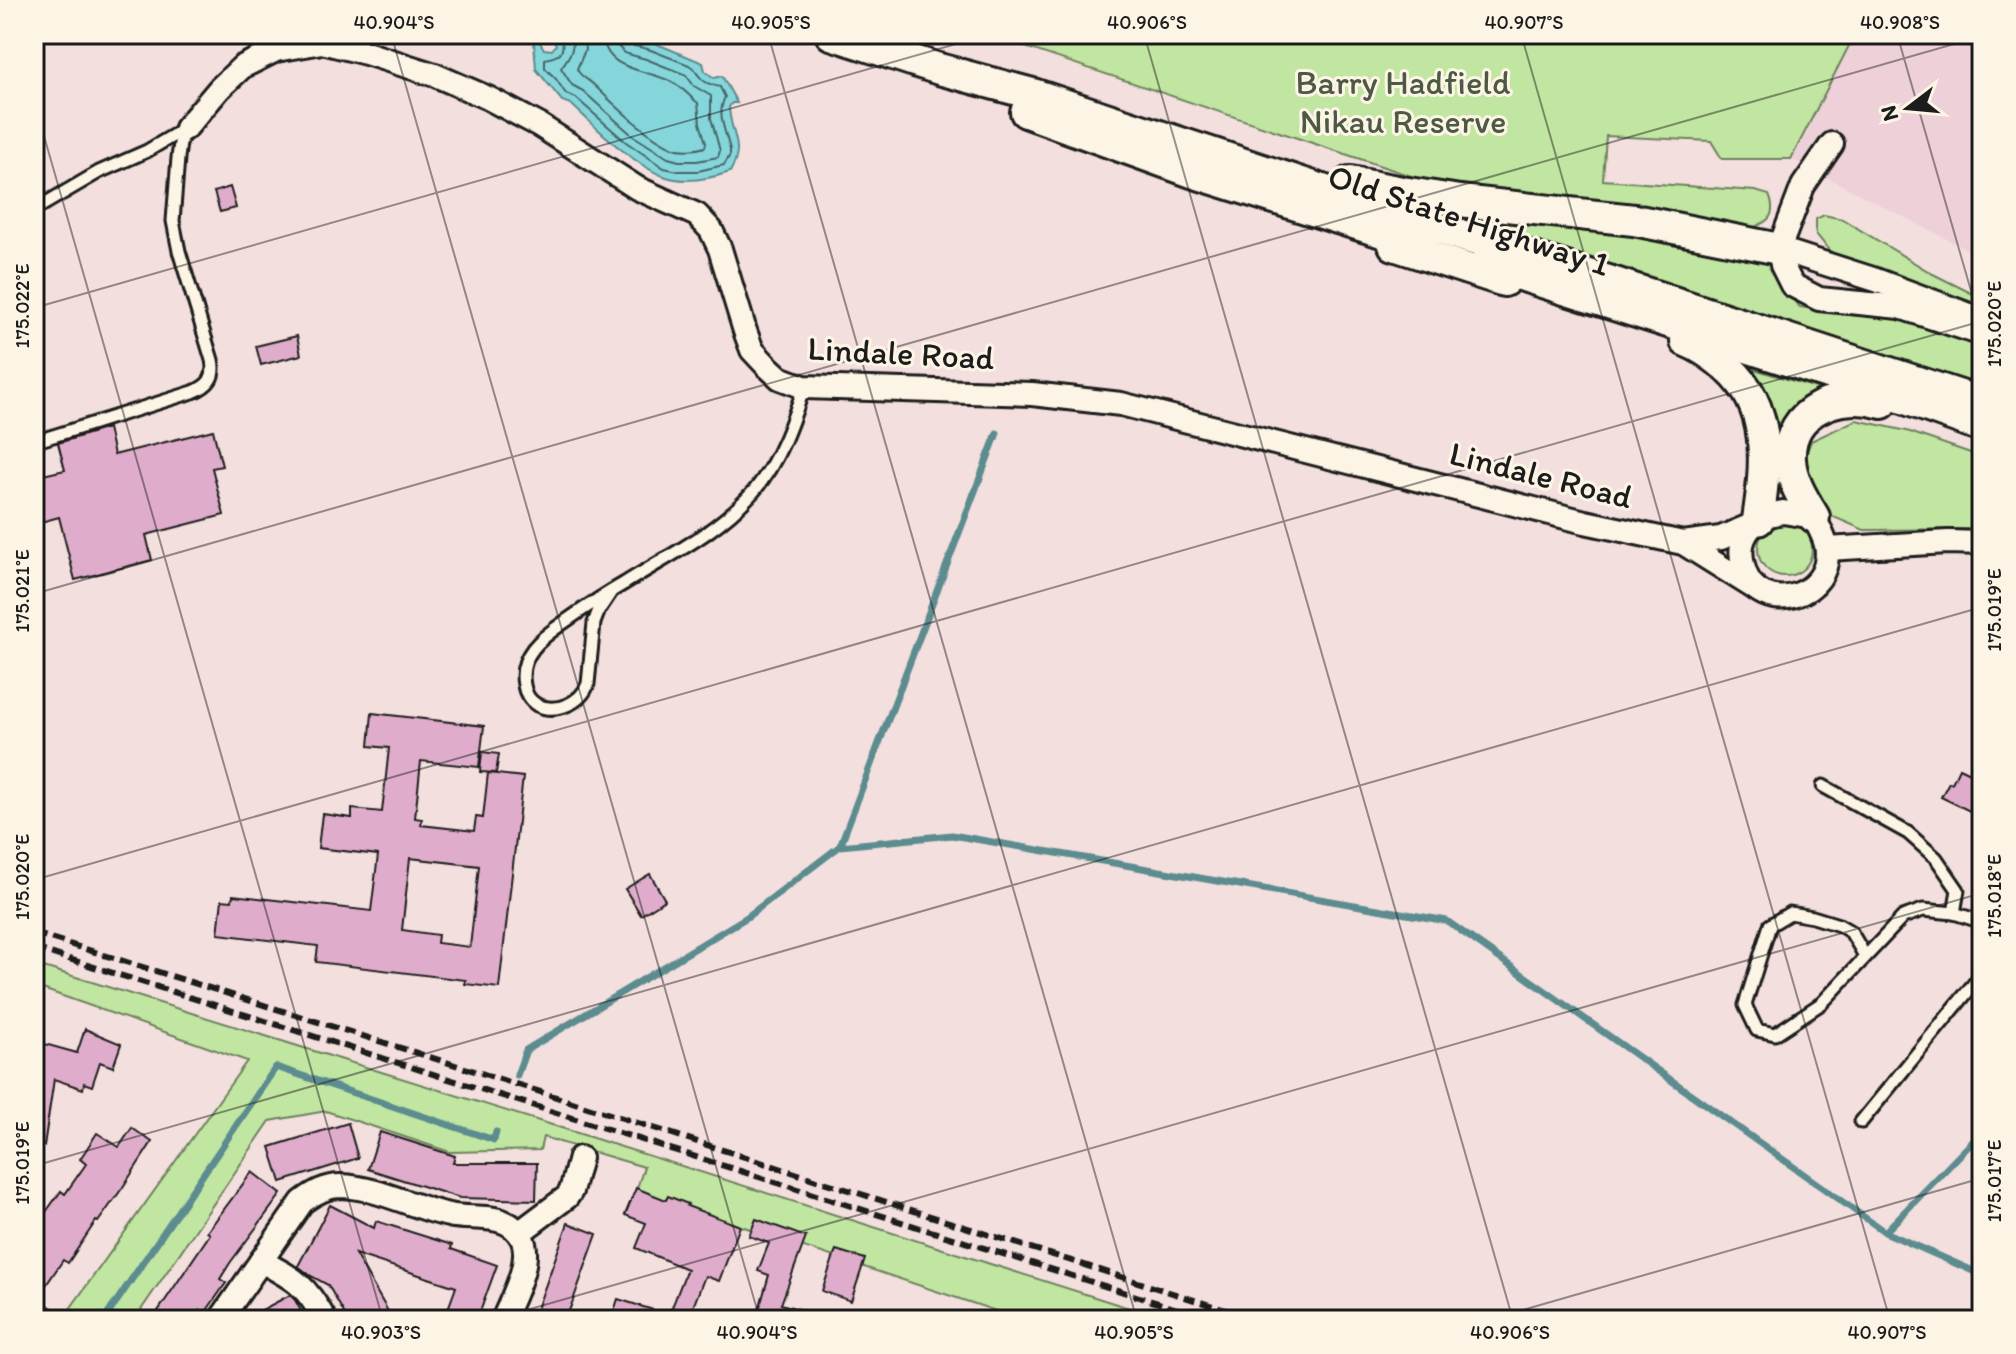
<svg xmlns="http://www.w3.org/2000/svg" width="2016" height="1354" viewBox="0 0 2016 1354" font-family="Itim,sans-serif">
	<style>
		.built { fill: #edd0d8 }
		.green { fill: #c0e6a1; stroke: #6e815e; stroke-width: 2 }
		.water { fill: #85d6db; stroke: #5b8c8f; stroke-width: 2 }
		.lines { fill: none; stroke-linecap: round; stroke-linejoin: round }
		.shore { stroke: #466668; stroke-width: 2 }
		.stream { stroke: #5b8c8f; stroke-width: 7 }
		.building { fill: #dfadcb; stroke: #1c1c1c; stroke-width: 2; fill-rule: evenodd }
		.service-casing { stroke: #1c1c1c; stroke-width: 17 }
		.minor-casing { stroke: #1c1c1c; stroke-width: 28 }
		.secondary-casing { stroke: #1c1c1c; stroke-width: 36 }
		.service { stroke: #fcf5e5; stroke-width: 11 }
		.minor { stroke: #fcf5e5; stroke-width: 22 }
		.secondary { stroke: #fcf5e5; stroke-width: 30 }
		.rail { stroke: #1c1c1c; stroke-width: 6; stroke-dasharray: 12 6; stroke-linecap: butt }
		.ticks { fill: none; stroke: #1c1c1c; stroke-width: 2; stroke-opacity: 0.45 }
		.labels { text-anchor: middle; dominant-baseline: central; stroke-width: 6; stroke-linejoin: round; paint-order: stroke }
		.park-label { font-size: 34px; fill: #4d5944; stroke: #fcf5e5 }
		.street-label { font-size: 34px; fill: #1c1c1c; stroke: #fcf5e5 }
		.neatline { fill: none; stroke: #1c1c1c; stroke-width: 3 }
		.ticks-label { font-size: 20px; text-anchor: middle; fill: #1c1c1c }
	</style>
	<rect width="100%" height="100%" fill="#f3dfdd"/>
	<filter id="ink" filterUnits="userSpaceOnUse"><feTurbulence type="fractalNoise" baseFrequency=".0125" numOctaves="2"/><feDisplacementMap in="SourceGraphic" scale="16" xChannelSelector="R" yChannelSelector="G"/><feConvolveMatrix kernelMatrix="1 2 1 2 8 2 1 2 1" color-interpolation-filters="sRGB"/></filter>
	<g filter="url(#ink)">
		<path class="built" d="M1853,34H1982V257L1791,159Z"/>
		<g class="green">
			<path d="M986,34H1855L1791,159H1722L1711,141L1606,136L1603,180L1755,191L1769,195C1779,219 1764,224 1744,231L1426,181Z"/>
			<path d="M1424,209L1639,228L1767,257L1783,290L1800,307L1835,312L1904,317L1982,342V394C1799,322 1611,267 1424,209Z"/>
			<path d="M1824,215L1842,219L1933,274L1977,296H1982V308L1927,287L1841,259L1829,250L1816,234V219Z"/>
			<path d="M1751,368L1826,391L1784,493L1775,495L1750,376Z"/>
			<path d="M1856,420L1907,431L1982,457V529L1864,530L1829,515L1809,492L1802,466L1811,441Z"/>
			<circle cx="1785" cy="549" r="27"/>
			<path d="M34,964L552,1125L1167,1320H1023L636,1191L644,1167L543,1137L540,1150L450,1152L326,1111L270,1121L134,1320H62L247,1061L34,986Z"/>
		</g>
		<path class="water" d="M548,34H624L650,41L703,63L705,71L714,78L722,76L737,103H732L729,107C730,135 746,145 730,172C709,179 682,184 661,175C631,162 595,127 571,104L562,101L536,69L534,42L539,41L544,49L552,50L556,45L552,36Z"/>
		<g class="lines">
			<g class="shore">
				<path d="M560,34C566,51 562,56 545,59V68L556,79L566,94L576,98L626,142L664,168L678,171H698L724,165L730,155V150C726,132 716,114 725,97L720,87C713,85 705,84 700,77C695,72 696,69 689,65L648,49L630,45L626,40L625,34"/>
				<path d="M571,34C576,50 569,56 561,68L572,85L583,91L632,135L668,158L679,161H697L718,157L720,151L711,118V96L694,86L686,75L646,59L624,53L617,45L615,34"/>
				<path d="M583,34L585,50L577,69C580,77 588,79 594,85C616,106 646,136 674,148C683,151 696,150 705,147L706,143L700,123L698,103C690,97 682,87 674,83C648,68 604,73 603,34"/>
			</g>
			<g class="stream">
				<path d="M840,846L997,433"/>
				<path d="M517,1075L526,1050L747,917L840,846L952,835L1447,921L1885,1232L1982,1132"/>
				<path d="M1885,1232L1982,1275"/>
				<path d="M104,1320L276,1067L494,1140L496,1132"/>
			</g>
		</g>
		<g class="building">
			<path d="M230,187L236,208L220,212L214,192Z"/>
			<path d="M297,336L301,355L261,365L256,346Z"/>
			<path d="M108,428L114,455L213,430L222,466L212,468L224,515L146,535L152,560L75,580L59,517L34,524V477L65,470L58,443Z"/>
			<path d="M372,713L484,726L479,767L421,761L415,818L422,819L421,825L474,831L476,817L483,818L488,773L523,777L499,988L465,984L466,980L316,962L318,946L218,934L222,900L232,901L233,895L371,911L378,855L318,848L322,814L352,818V809L382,812L389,748L369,746ZM410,858L479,866L470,947L437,943L438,935L402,930Z"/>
			<path d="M482,752L499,754L496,773L480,772Z"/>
			<path d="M1959,768L1982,779V817L1941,797L1949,782L1952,783Z"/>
			<path d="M650,874L665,900L641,915L625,889Z"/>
			<path d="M85,1029L121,1044L113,1067L100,1062L92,1086L84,1083L83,1089L54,1079L44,1146H34V1041L77,1053Z"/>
			<path d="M348,1123L358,1158L281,1182L270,1147Z"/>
			<path d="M132,1128L152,1142L123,1187L98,1222L96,1221L68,1263L63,1260L38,1297L67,1320H34V1211L43,1216L61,1191L65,1194L86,1164L80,1159L97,1133L119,1147Z"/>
			<path d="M380,1132L455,1156L453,1163H537L536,1200L460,1198L368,1169Z"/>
			<path d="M252,1172L281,1194L230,1263L220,1279L226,1283L205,1313L200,1310L193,1320H152L210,1234L207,1232Z"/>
			<path d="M636,1188L666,1200L668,1196L688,1204L687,1206L740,1226L719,1281L705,1276L688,1320H611L618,1299L669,1315L687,1269L636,1248L646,1223L625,1215Z"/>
			<path d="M330,1205L374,1228L376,1221L452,1245L451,1249L497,1265L477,1320H444L456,1287L355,1254L393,1320H348L328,1285L311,1276L298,1266Z"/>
			<path d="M756,1219L806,1237L781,1304L819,1315L818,1320H756L769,1275L758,1271L769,1243L749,1236Z"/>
			<path d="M568,1223L597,1234L571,1306L565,1320H533Z"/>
			<path d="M836,1250L865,1259L851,1301L822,1291Z"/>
			<path d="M290,1295L295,1300L306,1320H243Z"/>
		</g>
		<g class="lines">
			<g class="service-casing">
				<g id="service">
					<path d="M34,210L99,172L147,151L186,128"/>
					<path d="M34,442L193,392C208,386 216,378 212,360L179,251L173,221L178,158L180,143L186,128"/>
					<path d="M611,592L599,610L594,623L588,684C581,703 556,714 537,705C530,701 525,693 524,685C518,656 541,638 563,623C583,609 604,595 625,583C670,555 718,532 754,491C779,461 792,423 804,387"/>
					<path d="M1823,786L1908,833L1936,858L1958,890L1954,913"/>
					<path d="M1865,956L1851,932L1839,925L1813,917L1790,913L1770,925L1745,1005L1757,1030L1775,1034L1822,1003L1903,917L1923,910L1954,913L1982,922"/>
					<path d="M1861,1122L1982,974"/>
				</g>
			</g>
			<g class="minor-casing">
				<g id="minor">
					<path d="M186,128L219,89L242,67L276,50L322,42L366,53L435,75L488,98L539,125L637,188L697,215L711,230L720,249L745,331L752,350L767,366L780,378L804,387L1032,394L1121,404L1585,522L1683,543L1758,590"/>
					<path d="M1832,144L1803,186L1779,249L1782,265L1792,285L1819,299L1900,307L1982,334"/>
					<path d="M1779,249L1876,280L1967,314"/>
					<path d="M1783,512L1814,517C1818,526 1824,536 1826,545C1836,598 1758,619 1744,569C1741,559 1740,548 1744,538C1752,521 1765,515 1783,512Z"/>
					<path d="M1683,543L1721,538L1752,525"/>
					<path d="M1827,549L1948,542L1982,543"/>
					<path d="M519,1233L567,1197L571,1191L580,1158"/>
					<path d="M261,1261C296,1280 305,1284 325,1320"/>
					<path d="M220,1320L302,1202C314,1193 326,1186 341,1186C377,1187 414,1208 449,1215C466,1219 488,1215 504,1222C512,1225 518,1231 522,1238C533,1261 512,1298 503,1320"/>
				</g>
			</g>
			<g class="secondary-casing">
				<g id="secondary">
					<path d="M831,34L939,69L1036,95L1431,226L1615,283L1982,403"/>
					<path d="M1026,112L1192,172L1417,243"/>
					<path d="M1350,182L1402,192L1460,201L1634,220L1779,249"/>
					<path d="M1394,245L1504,281"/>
					<path d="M1486,264L1878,389L1982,426"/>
					<path d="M1686,341C1702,347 1715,357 1728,368C1773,408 1766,466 1758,520"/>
					<path d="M1814,517C1803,499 1791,480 1790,459C1787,409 1841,390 1882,403"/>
				</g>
			</g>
			<use href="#service" class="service"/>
			<use href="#minor" class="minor"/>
			<use href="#secondary" class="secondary"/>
			<g class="rail">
				<path d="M34,933L484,1074L1257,1320"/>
				<path d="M34,948L1212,1320"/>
			</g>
		</g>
	</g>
	<path class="ticks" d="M391,34L760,1320M768,34L1137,1320M1144,34L1513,1320M1521,34L1890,1320M1897,34L1982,329M34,101L383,1320M34,308L991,34M34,594L1982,36M34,880L1982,321M34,1166L1982,607M492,1320L1982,893M1488,1320L1982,1178"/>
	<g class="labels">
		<g class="park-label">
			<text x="1403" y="82">Barry Hadfield<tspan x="1403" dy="39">Nikau Reserve</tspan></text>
		</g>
		<g class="street-label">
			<text transform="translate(1469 220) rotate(18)">Old State Highway 1</text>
			<text transform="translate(901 353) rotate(3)">Lindale Road</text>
			<text transform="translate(1541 475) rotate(14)">Lindale Road</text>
		</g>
	</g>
	<rect width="2016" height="1354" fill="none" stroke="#fcf5e5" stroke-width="88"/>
	<g transform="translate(1908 108) rotate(254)" stroke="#fcf5e5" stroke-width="6" paint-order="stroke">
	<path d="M0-6L14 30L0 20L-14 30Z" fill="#1c1c1c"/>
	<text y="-12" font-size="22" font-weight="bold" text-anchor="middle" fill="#1c1c1c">N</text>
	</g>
	<rect x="44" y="44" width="1928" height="1266" class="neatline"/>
	<g class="ticks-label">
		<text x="394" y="29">40.904°S</text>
		<text x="771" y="29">40.905°S</text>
		<text x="1147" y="29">40.906°S</text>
		<text x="1524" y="29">40.907°S</text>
		<text x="1900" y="29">40.908°S</text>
		<text transform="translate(22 306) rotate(-90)" y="7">175.022°E</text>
		<text transform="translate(1994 324) rotate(-90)" y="7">175.020°E</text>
		<text transform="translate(22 591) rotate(-90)" y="7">175.021°E</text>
		<text transform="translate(1994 610) rotate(-90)" y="7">175.019°E</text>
		<text transform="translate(22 877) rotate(-90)" y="7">175.020°E</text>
		<text transform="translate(1994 896) rotate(-90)" y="7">175.018°E</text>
		<text transform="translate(22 1163) rotate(-90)" y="7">175.019°E</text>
		<text transform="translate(1994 1181) rotate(-90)" y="7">175.017°E</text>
		<text x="381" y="1339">40.903°S</text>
		<text x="757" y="1339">40.904°S</text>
		<text x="1134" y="1339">40.905°S</text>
		<text x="1510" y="1339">40.906°S</text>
		<text x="1887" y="1339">40.907°S</text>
	</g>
</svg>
